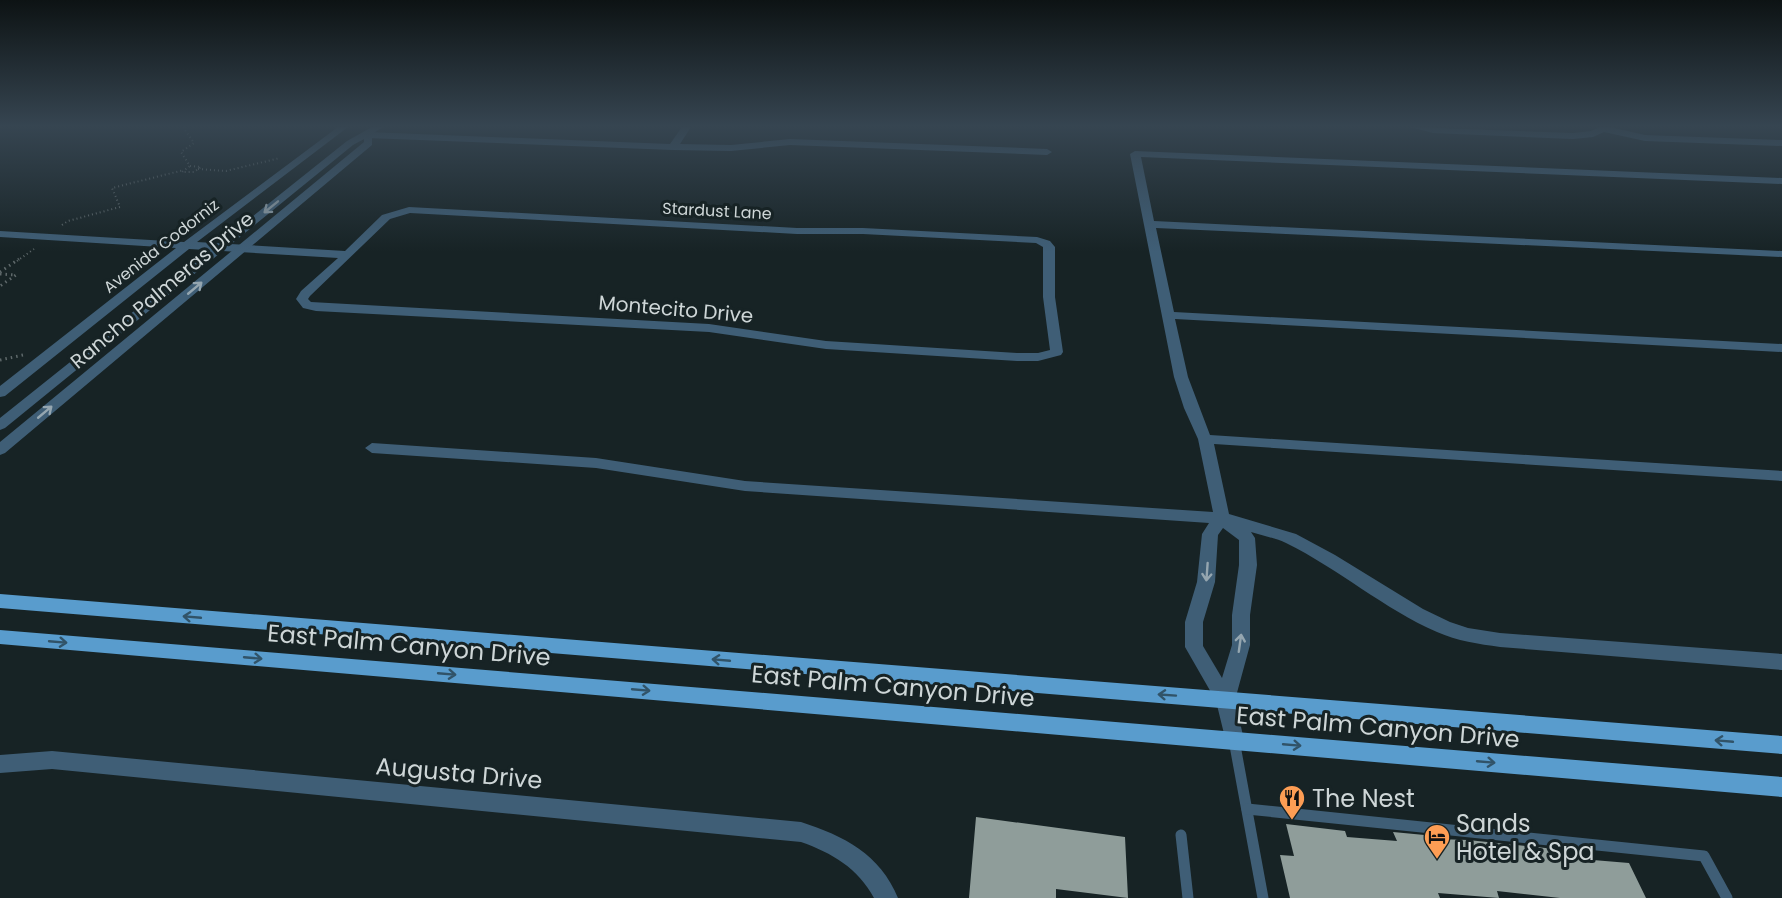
<svg xmlns="http://www.w3.org/2000/svg" width="1782" height="898" viewBox="0 0 1782 898" font-family="Poppins,sans-serif">
	<style>
		.building { fill: #8f9d9a }
		.lines { fill: none; stroke-linecap: round; stroke-linejoin: round }
		.path-far1 { stroke: #5f696b; stroke-width: 2; stroke-dasharray: 1 3; stroke-linecap: butt }
		.path { stroke: #5f696b; stroke-width: 3; stroke-dasharray: 1.5 4; stroke-linecap: butt }
		.service { stroke: #3f5e76; stroke-width: 11 }
		.minor { fill: #3f5e76; fill-rule: evenodd }
		.tertiary { fill: #3f5e76; fill-rule: evenodd }
		.primary { fill: #599ccd; fill-rule: evenodd }
		.oneway { stroke: #95a6b0 }
		.oneway2 { stroke: #315368 }
		.labels { text-anchor: middle; dominant-baseline: central; stroke-width: 6; stroke-linejoin: round; paint-order: stroke }
		.far-street-label { font-size: 16px; fill: #ced6d7; stroke: #172325 }
		.street-label { font-size: 20px; fill: #ced6d7; stroke: #172325 }
		.near-street-label { font-size: 24px; fill: #ced6d7; stroke: #172325 }
		.near-poi-label { font-size: 24px; fill: #ced6d7; stroke: #172325; text-anchor: start }
	</style>
	<rect width="100%" height="100%" fill="#172325"/>
	<g class="building">
		<path d="M976,817L1125,837L1128,898L1056,889V898H969Z"/>
		<path d="M1286,824L1345,831L1347,837L1397,841L1393,832L1435,836L1437,839L1468,840L1555,849L1557,857L1629,863L1646,898H1560L1497,891L1499,898L1438,893L1440,898H1290L1280,855L1294,856Z"/>
	</g>
	<g class="lines">
		<g class="path-far1">
			<path d="M183,127L194,143L181,152L190,166"/>
			<path d="M190,166L201,167L194,172H182Z"/>
			<path d="M198,169L226,171L280,158"/>
			<path d="M62,225L68,221L120,207L112,188L184,170"/>
			<path d="M17,261L34,249"/>
		</g>
		<g class="path">
			<path d="M0,272L19,259"/>
			<path d="M0,274L16,275L0,286"/>
			<path d="M0,360L23,355"/>
		</g>
		<g class="service">
			<path d="M1234,740L1263,898"/>
			<path d="M1247,809L1704,856L1727,898"/>
			<path d="M1181,835L1188,898"/>
		</g>
		<g class="minor">
			<path d="M338,127H348L197,242L345,251L382,215L409,207L797,228H863L1037,237L1050,241L1055,247V297L1063,352L1061,355L1038,361H1017L826,349L709,332L316,311L303,308L296,299L301,291L338,258L189,249L5,396L0,397V386L176,248L0,237V231L184,242ZM410,213L797,234H863L1036,243L1043,247V297L1050,350L1038,353H1017L826,341L709,324L311,302L308,299L310,296L390,219Z"/>
			<path d="M682,127H691L680,144L731,145L790,139L1047,149L1052,152L1047,155L790,145L731,151L673,150L368,138L363,135L368,132L670,144Z"/>
			<path d="M1410,127L1573,133L1591,131L1600,127H1610L1645,135L1782,140V146L1645,141L1604,132L1593,137L1573,139L1433,133Z"/>
			<path d="M1135,151L1782,178V184L1141,157L1154,221L1782,251V257L1156,228L1174,312L1782,344V352L1175,319L1188,377L1210,435L1782,471V481L1214,444L1229,514L1296,534L1335,555L1423,609L1450,622L1468,628L1500,633L1782,654V670L1500,647C1479,644 1457,641 1437,632C1384,609 1339,569 1286,543C1276,538 1263,536 1251,532L1255,538L1257,565L1250,615V645L1235,700L1244,740L1241,746L1234,749L1227,746L1216,701L1185,647V622L1197,582L1202,534L1209,523L745,491L596,468L372,453L365,448L372,443L596,458L745,481L1213,512L1198,439L1184,408L1174,377L1130,154ZM1223,528L1239,540V565L1232,615V645L1222,678L1203,646V622L1215,582L1218,535Z"/>
			<path d="M52,751L801,822C844,836 880,854 898,898H874C858,868 832,853 801,842L52,769L0,773V755Z"/>
		</g>
		<path class="tertiary" d="M372,127H383L372,134V145L5,453L0,455V442L364,142V139L353,145L5,428L0,430V418L347,141Z"/>
		<g class="primary">
			<path d="M0,594L1782,736V754L0,608Z"/>
			<path d="M0,630L1782,777V797L0,644Z"/>
		</g>
	</g>
	<defs><path id="oneway-shaft" d="M-6 0H5M1.5-3L5.5 0L1.5 3" fill="none" stroke-width="1.6" stroke-linecap="round" stroke-linejoin="round" transform="scale(1.5)"/></defs>
	<g class="oneway">
		<use href="#oneway-shaft" transform="translate(271 207) rotate(141)"/>
		<use href="#oneway-shaft" transform="translate(195 288) rotate(-40)"/>
		<use href="#oneway-shaft" transform="translate(45 412) rotate(-40)"/>
		<use href="#oneway-shaft" transform="translate(1207 572) rotate(94)"/>
		<use href="#oneway-shaft" transform="translate(1240 643) rotate(-82)"/>
	</g>
	<g class="oneway2">
		<use href="#oneway-shaft" transform="translate(192 617) rotate(-175)"/>
		<use href="#oneway-shaft" transform="translate(58 642) rotate(5)"/>
		<use href="#oneway-shaft" transform="translate(253 658) rotate(5)"/>
		<use href="#oneway-shaft" transform="translate(721 660) rotate(-175)"/>
		<use href="#oneway-shaft" transform="translate(447 674) rotate(5)"/>
		<use href="#oneway-shaft" transform="translate(641 690) rotate(5)"/>
		<use href="#oneway-shaft" transform="translate(1167 695) rotate(-176)"/>
		<use href="#oneway-shaft" transform="translate(1724 741) rotate(-175)"/>
		<use href="#oneway-shaft" transform="translate(1292 745) rotate(5)"/>
		<use href="#oneway-shaft" transform="translate(1486 762) rotate(5)"/>
	</g>
	<linearGradient id="sky" x2="0" y2="1"><stop stop-color="#0d1314"/><stop offset="0.5" stop-color="#364551"/><stop offset="1" stop-color="#364551" stop-opacity="0"/></linearGradient>
	<rect width="1782" height="252" fill="url(#sky)"/>
	<defs>
		<g id="restaurant-pin" transform="scale(1.35)"><path d="M0 17L-7.5 6A9.5 9.5 0 1 1 7.5 6Z" fill="#fd9d54" stroke="#172325"/><path d="M-5-6h1v4h1v-4h1v4h1v-4h1v5L-1.5 .5V6h-2V.5L-5-1ZM5-6V6H3V1.5H1.5Q1.5-4 5-6Z" fill="#111"/></g>
		<g id="hotel-pin" transform="scale(1.35)"><path d="M0 17L-7.5 6A9.5 9.5 0 1 1 7.5 6Z" fill="#fd9d54" stroke="#172325"/><path d="M-6-4.5h1.5V1H6V5H4.5V3h-9V5H-6ZM-4 0a1.8 1.8 0 1 1 3.6 0ZM.5 0V-2.5h3Q6-2.5 6 0Z" fill="#111"/></g>
	</defs>
	<g fill-rule="evenodd">
		<use href="#restaurant-pin" x="1292" y="798"/>
		<use href="#hotel-pin" x="1437" y="837"/>
	</g>
	<g class="labels">
		<g class="far-street-label">
			<text transform="translate(717 211) rotate(3)">Stardust Lane</text>
			<text transform="translate(161 246) rotate(-38)">Avenida Codorniz</text>
		</g>
		<g class="street-label">
			<text transform="translate(162 290) rotate(-40)">Rancho Palmeras Drive</text>
			<text transform="translate(676 309) rotate(5)">Montecito Drive</text>
		</g>
		<g class="near-street-label">
			<text transform="translate(409 645) rotate(5)">East Palm Canyon Drive</text>
			<text transform="translate(893 686) rotate(5)">East Palm Canyon Drive</text>
			<text transform="translate(1378 727) rotate(5)">East Palm Canyon Drive</text>
			<text transform="translate(459 773) rotate(5)">Augusta Drive</text>
		</g>
		<g class="near-poi-label">
			<text x="1312" y="798">The Nest</text>
			<text x="1456" y="823">Sands<tspan x="1456" dy="28">Hotel &amp; Spa</tspan></text>
		</g>
	</g>
</svg>
